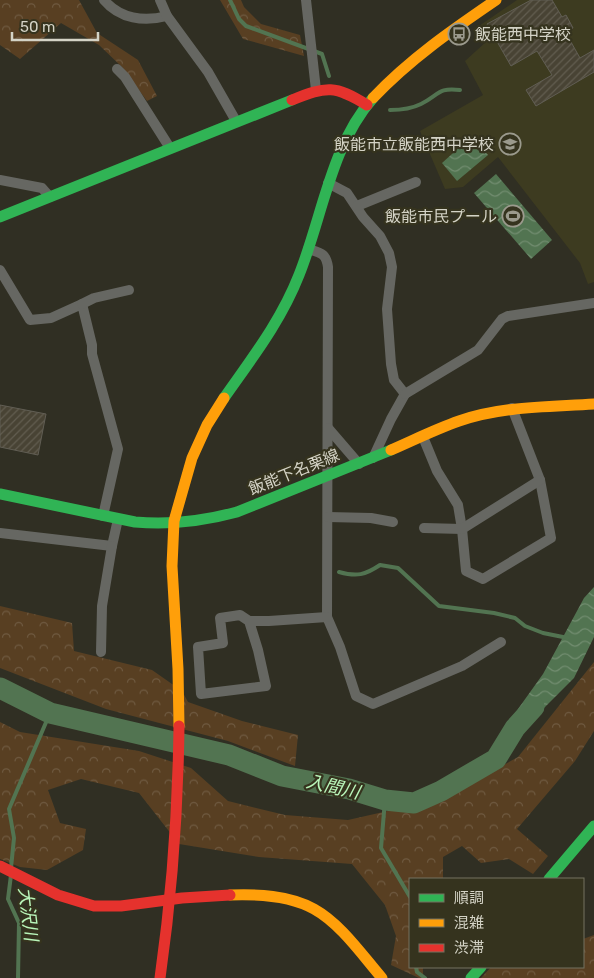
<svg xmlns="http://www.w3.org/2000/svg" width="594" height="978" viewBox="0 0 594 978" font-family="Rubik,'Noto Sans JP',sans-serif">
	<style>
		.built { fill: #3d3b20 }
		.forest { fill: url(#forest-crowns) }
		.water { fill: url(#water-waves) }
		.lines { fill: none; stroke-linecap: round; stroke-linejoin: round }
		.stream { stroke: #527451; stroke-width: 4 }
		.river { stroke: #527451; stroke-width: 21 }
		.building { fill: url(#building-hatch); stroke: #615e54 }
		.street { stroke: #666762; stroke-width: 10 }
		.fast { stroke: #30b455; stroke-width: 11 }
		.slow { stroke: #ff9f0a; stroke-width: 11 }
		.jam { stroke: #e5322d; stroke-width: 11 }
		.labels { text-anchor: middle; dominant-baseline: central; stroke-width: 4.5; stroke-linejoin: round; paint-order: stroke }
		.poi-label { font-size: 16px; fill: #d4d3c6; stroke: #35331e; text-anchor: end }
		.street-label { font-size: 16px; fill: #d4d3c6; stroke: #35331e }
		.water-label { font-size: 18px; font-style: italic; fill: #b9f6ba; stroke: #35331e }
	</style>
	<defs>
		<pattern id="forest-crowns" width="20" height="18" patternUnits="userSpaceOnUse" patternTransform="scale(1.25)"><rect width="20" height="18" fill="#583f22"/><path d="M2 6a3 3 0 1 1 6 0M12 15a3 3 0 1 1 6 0" fill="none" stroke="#6f5a41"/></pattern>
		<pattern id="water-waves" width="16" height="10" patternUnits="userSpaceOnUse" patternTransform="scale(1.25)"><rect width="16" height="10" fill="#527451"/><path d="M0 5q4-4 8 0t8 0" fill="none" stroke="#728d70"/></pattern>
		<pattern id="building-hatch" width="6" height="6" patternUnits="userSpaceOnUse" patternTransform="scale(1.25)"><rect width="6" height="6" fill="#484334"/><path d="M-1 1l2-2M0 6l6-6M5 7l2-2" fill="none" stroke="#625d50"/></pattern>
	</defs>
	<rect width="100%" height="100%" fill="#302f23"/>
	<path class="built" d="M517,0H594V282L588,284L580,263L498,157L463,187L445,189L420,131L483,95L465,61L487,41L479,26Z"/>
	<g class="forest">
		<path d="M0,0H79L97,33L138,60L157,96L147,101L122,67L99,45L61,23L20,59L0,45Z"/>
		<path d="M220,0H241L244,7L261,24L300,35L304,56L243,39Z"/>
		<path d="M0,606L72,623L74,651L152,670L182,691L188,702L242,721L298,735L295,766L228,741L106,709L0,668Z"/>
		<path d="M594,662V731L575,761L517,829L548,856L533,874L509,859L481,863L462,846L443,857V879H410V967H423V978H419L391,965L396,936L385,905L352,864L259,857L179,844L139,793L81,779L48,790L60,823L86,829L83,850L47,870L20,867L0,859V722L20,732L139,751L191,768L228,801L285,815L348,820L445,798L518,757Z"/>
		<path d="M594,935V978H481L491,967H583V939Z"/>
	</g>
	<g class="water">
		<path d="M472,136L488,155L457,181L442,163Z"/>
		<path d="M496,174L552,240L531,259L474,193Z"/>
		<path d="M594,587V637L574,678L521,731L508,723L543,674L584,598Z"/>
	</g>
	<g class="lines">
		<g class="stream">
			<path d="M230,0L239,19L246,26L322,54L329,76"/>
			<path d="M390,110C401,110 411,109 421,104C439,95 438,87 460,90"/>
			<path d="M339,572C357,577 365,575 380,565L398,568L439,606L494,613L515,618L525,626L543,633L568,638"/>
			<path d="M385,800L381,848L410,897"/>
			<path d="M11,868L14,838L9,809L50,713"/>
			<path d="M11,875L8,899L19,923L18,978"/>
			<path d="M416,967L417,972L425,978"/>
		</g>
		<path class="river" d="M0,688L50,713L229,755L282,776L349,789L385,800L414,803L441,791L496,759L515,728L534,707"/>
	</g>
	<g class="building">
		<path d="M531,0H552L562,17L566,15L573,28L569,30L571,32L567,35L580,58L594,50V72L536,106L526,90L552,75L537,51L511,66L487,24Z"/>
		<path d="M0,405L46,414L38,455L0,447Z"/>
	</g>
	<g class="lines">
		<g class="street">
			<path d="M104,0C120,19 144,22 167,16"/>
			<path d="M160,0L167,16L208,72L236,121"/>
			<path d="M306,0L316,90"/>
			<path d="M117,69L125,77L170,148"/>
			<path d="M0,180L42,188L50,197"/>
			<path d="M328,183L347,193L363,217L380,236L389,253L392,267L387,309L391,364L394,380L405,394L391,419L373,458"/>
			<path d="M357,206L416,182"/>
			<path d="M308,249C321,253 326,253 328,267L327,617L340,647L356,696L373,704L462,666L501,642"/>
			<path d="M0,270L30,320L51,318L82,304L92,345V354L118,449L103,516"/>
			<path d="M82,304L94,298L129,290"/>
			<path d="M405,394L478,350L502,319L508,316L594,303"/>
			<path d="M328,428L359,464"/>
			<path d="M423,437L437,471L458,505L462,529L466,571L483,579L551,538L540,480L512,408"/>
			<path d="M328,517L371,518L393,522"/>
			<path d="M424,528L462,529L540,480"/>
			<path d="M0,533L112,546L118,519"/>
			<path d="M249,621L258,650L266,686L201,694L198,647L223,643L220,618L240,615L249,621H269L327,617"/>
			<path d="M101,652L102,606L112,546"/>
		</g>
		<g class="fast">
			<path d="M0,217L292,100"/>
			<path d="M224,398C252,358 281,321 299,275C322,218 331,145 373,98"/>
			<path d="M0,494L135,522C169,525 204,521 237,512L391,450"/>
			<path d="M549,879L594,826"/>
			<path d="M471,978L481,967"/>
		</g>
		<g class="slow">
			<path d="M373,98C410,59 452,30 496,0"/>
			<path d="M391,450C414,440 436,429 459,421C502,406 549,407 594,404"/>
			<path d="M179,726L178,669L172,566L174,521L192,458L207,425L224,398"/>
			<path d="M230,895C257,894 289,895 314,909C341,924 362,955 382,978"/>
		</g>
		<g class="jam">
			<path d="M292,100C327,86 335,85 367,105"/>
			<path d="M0,866L58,895L94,906H121L182,898L230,895"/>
			<path d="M160,978C172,894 178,810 179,726"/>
		</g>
	</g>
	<defs>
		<g id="bus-ring" transform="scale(1.125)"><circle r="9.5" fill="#35331e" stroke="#9b9a8d" stroke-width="1.5"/><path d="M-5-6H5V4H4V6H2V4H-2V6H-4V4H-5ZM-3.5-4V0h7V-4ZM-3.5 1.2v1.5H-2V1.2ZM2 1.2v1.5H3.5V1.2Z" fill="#9b9a8d"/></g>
		<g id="school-ring" transform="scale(1.125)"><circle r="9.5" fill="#35331e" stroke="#9b9a8d" stroke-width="1.5"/><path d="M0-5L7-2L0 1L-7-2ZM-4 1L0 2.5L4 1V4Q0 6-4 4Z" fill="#9b9a8d"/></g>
		<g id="stadium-ring" transform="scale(1.125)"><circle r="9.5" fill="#35331e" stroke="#9b9a8d" stroke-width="1.5"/><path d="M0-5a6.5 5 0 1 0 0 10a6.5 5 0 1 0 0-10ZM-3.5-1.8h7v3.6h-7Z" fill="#9b9a8d"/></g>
	</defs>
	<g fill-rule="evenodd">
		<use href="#bus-ring" x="459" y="34"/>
		<use href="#school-ring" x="510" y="144"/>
		<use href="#stadium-ring" x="513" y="216"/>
	</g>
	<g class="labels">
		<g class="poi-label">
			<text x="475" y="34" text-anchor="start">飯能西中学校</text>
			<text x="494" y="144">飯能市立飯能西中学校</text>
			<text x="497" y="216">飯能市民プール</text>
		</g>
		<g class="street-label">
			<text transform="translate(294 472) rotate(-22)">飯能下名栗線</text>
		</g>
		<g class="water-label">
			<text transform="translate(333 787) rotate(13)">入間川</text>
			<text transform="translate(28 914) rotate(83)">大沢川</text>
		</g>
	</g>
	<rect x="409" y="878" width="175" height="90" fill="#35331e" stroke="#757361"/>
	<rect x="419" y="894" width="25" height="8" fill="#30b455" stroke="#757361"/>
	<text x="454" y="903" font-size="15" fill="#d4d3c6">順調</text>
	<rect x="419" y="919" width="25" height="8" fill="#ff9f0a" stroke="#757361"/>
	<text x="454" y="928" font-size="15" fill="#d4d3c6">混雑</text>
	<rect x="419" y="944" width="25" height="8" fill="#e5322d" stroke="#757361"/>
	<text x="454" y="953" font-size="15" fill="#d4d3c6">渋滞</text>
	<path d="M12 32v8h86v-8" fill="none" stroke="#d4d3c6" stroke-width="2.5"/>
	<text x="20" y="32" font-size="15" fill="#d4d3c6" stroke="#35331e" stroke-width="4" paint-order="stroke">50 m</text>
</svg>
